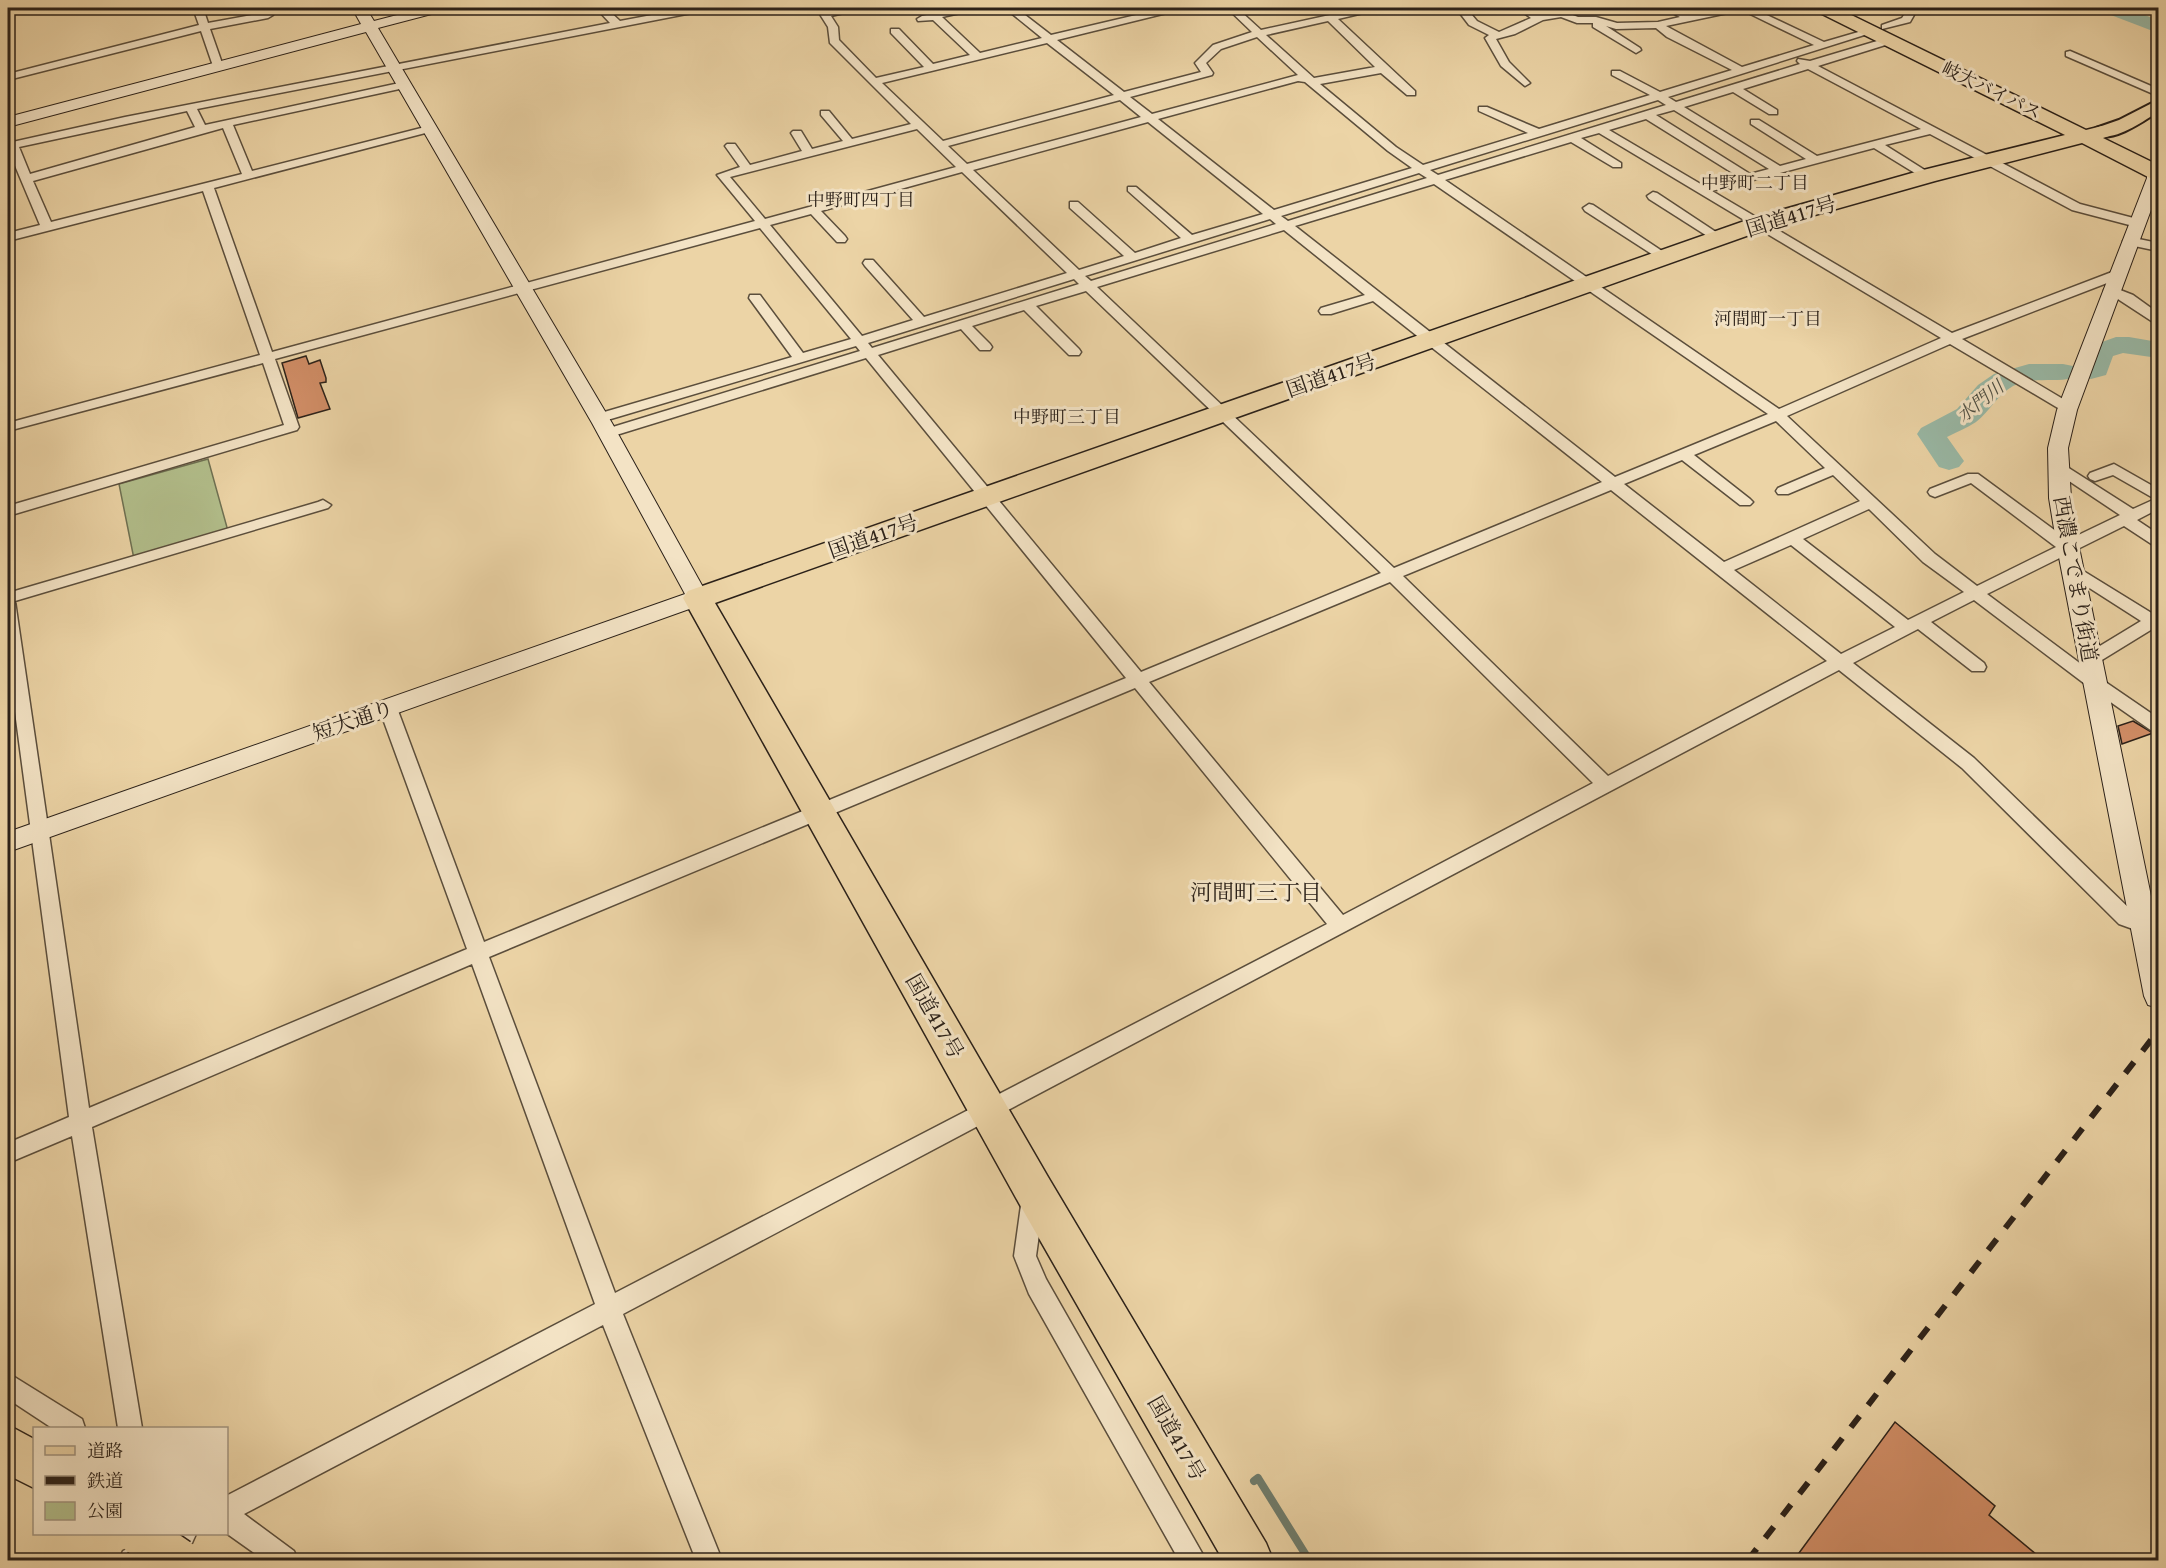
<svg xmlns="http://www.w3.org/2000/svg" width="2166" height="1568" viewBox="0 0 2166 1568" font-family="'Gentium Book Plus','Noto Serif JP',serif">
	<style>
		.green { fill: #b2be8b; stroke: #6e7052; stroke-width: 1.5 }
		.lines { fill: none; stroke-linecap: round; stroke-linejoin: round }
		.stream { stroke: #6d7c6d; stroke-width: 8 }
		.river { fill: #99b8a5; fill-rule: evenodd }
		.building { fill: #d28e67; stroke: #2b2119; stroke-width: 1.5 }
		.street-casing { stroke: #5b4e3c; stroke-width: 3 }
		.secondary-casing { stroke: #2b2119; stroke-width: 2 }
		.primary-casing { stroke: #2b2119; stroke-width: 4 }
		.highway-casing { stroke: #2b2119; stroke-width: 3 }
		.street { fill: #f3e3c5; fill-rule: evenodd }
		.secondary { fill: #f3e3c5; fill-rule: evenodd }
		.primary { fill: #ecd4a6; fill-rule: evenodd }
		.highway { fill: #ecd4a6; fill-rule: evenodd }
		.rail { stroke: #2b2119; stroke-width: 6; stroke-dasharray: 14 14; stroke-linecap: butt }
		.highway-bridge-casing { stroke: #2b2119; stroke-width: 46; stroke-linecap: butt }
		.highway-bridge { stroke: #ecd4a6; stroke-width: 43 }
		.labels { text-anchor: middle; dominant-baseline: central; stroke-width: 6; stroke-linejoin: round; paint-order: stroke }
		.far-street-label { font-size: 18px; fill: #2b2119; stroke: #f3e3c5 }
		.far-neighbourhood-label { font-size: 18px; fill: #2b2119; stroke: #f3e3c5 }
		.far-water-label { font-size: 18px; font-style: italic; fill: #4c4e43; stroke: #f3e3c5 }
		.street-label { font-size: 21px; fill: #2b2119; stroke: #f3e3c5 }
		.neighbourhood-label { font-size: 22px; fill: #2b2119; stroke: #f3e3c5 }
	</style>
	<rect width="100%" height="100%" fill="#ecd4a6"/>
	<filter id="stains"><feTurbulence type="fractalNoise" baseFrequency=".00333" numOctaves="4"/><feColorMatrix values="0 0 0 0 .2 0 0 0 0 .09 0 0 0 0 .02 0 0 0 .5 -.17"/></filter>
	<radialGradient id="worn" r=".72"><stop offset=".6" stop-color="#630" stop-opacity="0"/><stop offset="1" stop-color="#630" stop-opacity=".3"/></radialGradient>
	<path class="green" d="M208,459L228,531L134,559L119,484Z"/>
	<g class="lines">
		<path class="stream" d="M1254,1481L1258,1478L1309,1560"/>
		<g class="river">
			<path d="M2100,8H2126L2158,20V33L2103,12Z"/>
			<path d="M2116,337H2129L2158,342V358L2123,353L2113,356L2106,375L2091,379L2081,377L2077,371L2084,364L2091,346Z"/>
			<path d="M2029,364H2063L2073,366L2077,372L2073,378C2053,383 2032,376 2013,386C1997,395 1990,411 1976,422C1967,428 1956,432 1947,437L1964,461L1959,467L1949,470L1939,467L1917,434L1921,428L1957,409L1978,385L1994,374Z"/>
		</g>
	</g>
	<g class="building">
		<path d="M306,356L309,364L320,360L326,378V382L320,383L330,409L298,418L282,363Z"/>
		<path d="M2133,721L2153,733L2122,744L2118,726Z"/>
		<path d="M1895,1422L1995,1506L1989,1515L2043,1560H1806L1799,1553Z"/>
	</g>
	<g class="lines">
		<g class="street-casing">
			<g id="street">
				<path d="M193,8H203L208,23L268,12L273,15L268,18L210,29L223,66L218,69L213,66L201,31L8,80V74L199,25Z"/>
				<path d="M596,8H606L620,21L689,8H707L702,11L197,109L205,125L404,82L409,85L404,88L233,125L252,171L429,126L435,129L433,131L214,188L272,352L755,221L717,175L740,167L725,146L727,144H735L750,165L802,151L791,133L793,131H801L812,149L843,141L821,115V111H829L852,139L911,124L830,43L828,27L816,8H826L828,10L859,8L857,10L831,16L838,27L839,40L876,78L924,67L891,33V29H899L933,64L970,55L933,20L918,21L917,19L922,16L960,8H976L974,10L942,17L980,53L1042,38L1005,8H1016L1051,35L1166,8H1181L1179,10L1057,40L1124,92L1201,72L1195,63L1213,45L1252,32L1227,8H1237L1261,30L1362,8H1378L1376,10L1338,19L1415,91V95H1407L1381,73L1320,84L1396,147L1423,165L1528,133L1479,111V107H1487L1539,129L1650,95L1612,75V71H1620L1660,92L1732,70L1667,37L1656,28L1616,29L1606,26L1640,48L1641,50L1636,53L1593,27V23H1577L1561,17L1543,20L1515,34L1496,39L1509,62L1530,83L1525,86L1501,66L1485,38L1489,35L1469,25L1456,8H1466L1477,21L1499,32L1531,18L1517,8H1528L1540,14L1562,11L1578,17H1596L1617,23L1658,22L1680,17L1663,8H1675L1691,15L1726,8H1752L1824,42L1872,28L1877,31L1668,97L1676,102L1800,64L1797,61L1798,59L1810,61L1887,38H1895V42L1818,66L2080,204L2141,220V226L2137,227L2072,210L1930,134L1885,145L1931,174V178H1923L1874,148L1712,191L1952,333L2112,272H2120L2122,275L2120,278L1962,339L2073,405L2075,408L2073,411H2063L1950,344L1787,416L1935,554L1977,586L2056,547L1971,483L1935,497L1930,495L1928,492L1930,489L1968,474H1978L2068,540L2120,515L2054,471L2052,468L2054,465H2064L2133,509L2155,499L2113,475L2095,481L2090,479L2088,476L2090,473L2114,464L2158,489V509L2137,520L2158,534V546L2153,545L2124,526L1987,594L2101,679L2158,718V732L2152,731L2089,687L1974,600L1931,622L1984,663L1986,667L1984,671H1972L1918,629L1853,663L1974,758L2133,912L2151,919L2154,925L2151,931L2144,933L2119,924L1962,768L1839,670L623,1314L722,1560H696L603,1325L244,1514L294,1551L298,1560H264L226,1533V1496L595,1304L472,964L92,1127L142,1428H118L72,1136L8,1163V1143L69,1117L8,659V593L318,502L323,500L331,505L328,508L15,601L89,1108L467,949L379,708L382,704L388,702L394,704L397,708L484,942L1126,678L866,358L613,436H603L601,433L603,430L860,351L856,346L604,421H594L592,418L594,415L792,357L749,298L750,295H760L803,353L851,339L760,228L275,359L299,427L297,430L8,516V506L284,425L263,363L8,431V423L260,355L203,191L8,241V233L40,225L8,149V143L125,117L610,23ZM1742,10L1814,45L1742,67L1666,26ZM1328,21L1375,67L1314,78L1266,35ZM1257,37L1298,75L1152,114L1130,97L1212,75L1213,73L1206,63L1221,49ZM1047,43L1114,95L943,141L882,83ZM1808,69L1921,129L1817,156L1759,120H1751V124L1806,159L1780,166L1684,107L1733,92L1769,114H1777V110L1743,89ZM1298,81L1305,82L1388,151L1412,168L1274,210L1158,119ZM1120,100L1141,117L967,164L948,146ZM1658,100L1666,105L1438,175L1430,170ZM1674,110L1769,169L1750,174L1656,115ZM187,111L195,127L30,174L19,147ZM1646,119L1739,177L1704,186L1609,130ZM1148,122L1263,214L1192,235L1136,187H1128V191L1181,238L1135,253L1078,202H1070V208L1124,256L1079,270L973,170ZM223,128L242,174L51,222L33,181ZM917,129L956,167L765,219L730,177ZM1599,133L1941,338L1779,409L1445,180L1571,142L1613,167H1621V163L1581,138ZM962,172L1067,273L924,317L873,260H865L863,263L865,266L913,320L862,336L770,225L811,214L837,242H845L847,239L845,236L821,211ZM1419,173L1427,178L1288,221L1281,216ZM1434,184L1768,414L1615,477L1295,226ZM1270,219L1276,224L1091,281L1085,276ZM1284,230L1365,295L1321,308L1319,311L1321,314H1331L1373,301L1602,482L1394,568L1097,287ZM1074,279L1079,284L872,348L868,343ZM1086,291L1381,573L1141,672L878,355L961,329L980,350H990L992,347L990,344L972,326L1024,310L1069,355H1079L1081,352L1079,349L1036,306ZM1776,421L1825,468L1778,488L1776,491L1778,494H1788L1833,475L1860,501L1724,562L1624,484L1682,460L1740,505H1750L1753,502L1750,499L1694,455ZM1611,490L1827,661L1608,776L1403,576ZM1869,509L1923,562L1964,592L1908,620L1803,539ZM1791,545L1895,627L1841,654L1734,570ZM1390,582L1593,783L1343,915L1149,682ZM1135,688L1327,924L615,1293L489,957Z"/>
				<path d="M1899,8H1909L1914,15L1910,22L1882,29V25L1902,18L1904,15Z"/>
				<path d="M2070,51L2158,89V96L2066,56V52Z"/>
				<path d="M1653,192L1657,193L1725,238L1719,242L1715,241L1649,199L1647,196Z"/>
				<path d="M1589,204L1593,205L1671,257L1665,261L1661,260L1585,211L1583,208Z"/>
				<path d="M2129,237L2158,243V251L2125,244L2123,241Z"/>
				<path d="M2110,286L2133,295L2158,313V323L2153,322L2104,290Z"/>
				<path d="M2072,564L2158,617V629L2154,628L2097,663H2085L2083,659L2085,655L2141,621L2066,573L2064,569L2066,565Z"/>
				<path d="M1033,1187L1041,1190L1044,1198L1036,1256L1046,1279L1206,1560H1179L1029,1294L1014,1256L1022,1198L1025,1190Z"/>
				<path d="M8,1373L82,1419L85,1428H52L8,1399Z"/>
				<path d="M157,1534H196L192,1543L158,1560H119L123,1551Z"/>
			</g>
		</g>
		<g class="secondary-casing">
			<g id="secondary">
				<path d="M352,8H366L374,21L424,8H445L443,11L378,28L612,423L709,598L706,603L8,852V832L685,594L592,423L366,32L8,127V117L361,24Z"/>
				<path d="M2155,167L2158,168V191L2077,410L2068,448L2071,498L2079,547L2158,930V1008L2148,1005L2144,996L2057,547L2049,498L2048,448L2057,410L2147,178V172Z"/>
			</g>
		</g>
		<g class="primary-casing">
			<path id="primary" d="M2158,100V112C2142,122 2116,141 2096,136L2093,132L2096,128L2119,120Z"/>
		</g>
		<g class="highway-casing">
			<g id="highway">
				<path d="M1815,8H1837L2086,130L2102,126L2109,128L2112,132L2109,136L2103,138L2158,165V179L2150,178L2082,143L1935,181L1769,228L715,603L1048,1177L1266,1543L1273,1560H1223L1020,1205L683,598L688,591L1753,218L1919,171L2065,135L1818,12Z"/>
				<path d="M8,1425L34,1439V1488L8,1475Z"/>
			</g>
		</g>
		<use href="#street" class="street"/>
		<use href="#secondary" class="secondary"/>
		<use href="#primary" class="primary"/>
		<use href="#highway" class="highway"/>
		<path class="rail" d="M1748,1560L2158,1031"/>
		<g class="highway-bridge-casing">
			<path id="highway-bridge" d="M140,1534L178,1560"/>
		</g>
		<use href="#highway-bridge" class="highway-bridge"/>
	</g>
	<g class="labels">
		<g class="far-street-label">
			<text transform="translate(1992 90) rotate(26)">岐大バイパス</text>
		</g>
		<g class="far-neighbourhood-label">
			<text x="1755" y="182">中野町二丁目</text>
			<text x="861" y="199">中野町四丁目</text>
			<text x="1768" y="318">河間町一丁目</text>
			<text x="1067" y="416">中野町三丁目</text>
		</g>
		<g class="far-water-label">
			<text transform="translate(1980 401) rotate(-39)">水門川</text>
		</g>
		<g class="street-label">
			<text transform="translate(1791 216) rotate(-17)">国道417号</text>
			<text transform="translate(1331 375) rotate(-19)">国道417号</text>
			<text transform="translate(873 536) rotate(-19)">国道417号</text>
			<text transform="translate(2076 579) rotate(80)">西濃こでまり街道</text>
			<text transform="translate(353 720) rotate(-19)">短大通り</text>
			<text transform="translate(935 1016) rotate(60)">国道417号</text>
			<text transform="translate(1177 1438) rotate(60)">国道417号</text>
		</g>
		<g class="neighbourhood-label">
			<text x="1256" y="892">河間町三丁目</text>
		</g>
	</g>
	<rect width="2166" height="1568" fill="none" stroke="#ecd4a6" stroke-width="30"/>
	<rect x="9" y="9" width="2148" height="1550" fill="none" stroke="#2b2119" stroke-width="3"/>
	<rect x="15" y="15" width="2136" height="1538" fill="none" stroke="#2b2119" stroke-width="1.5"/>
	<rect x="33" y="1427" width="195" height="108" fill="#f3e3c5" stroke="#a39580" stroke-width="1.5"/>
	<rect x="45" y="1446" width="30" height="9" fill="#ecd4a6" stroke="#a39580" stroke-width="1.5"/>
	<text x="87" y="1457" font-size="18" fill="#2b2119">道路</text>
	<rect x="45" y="1476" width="30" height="9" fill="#2b2119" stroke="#a39580" stroke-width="1.5"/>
	<text x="87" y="1487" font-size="18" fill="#2b2119">鉄道</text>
	<rect x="45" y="1502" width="30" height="18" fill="#b2be8b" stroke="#a39580" stroke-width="1.5"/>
	<text x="87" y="1517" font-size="18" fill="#2b2119">公園</text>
	<rect width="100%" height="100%" filter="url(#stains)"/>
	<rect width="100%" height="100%" fill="url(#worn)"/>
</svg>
